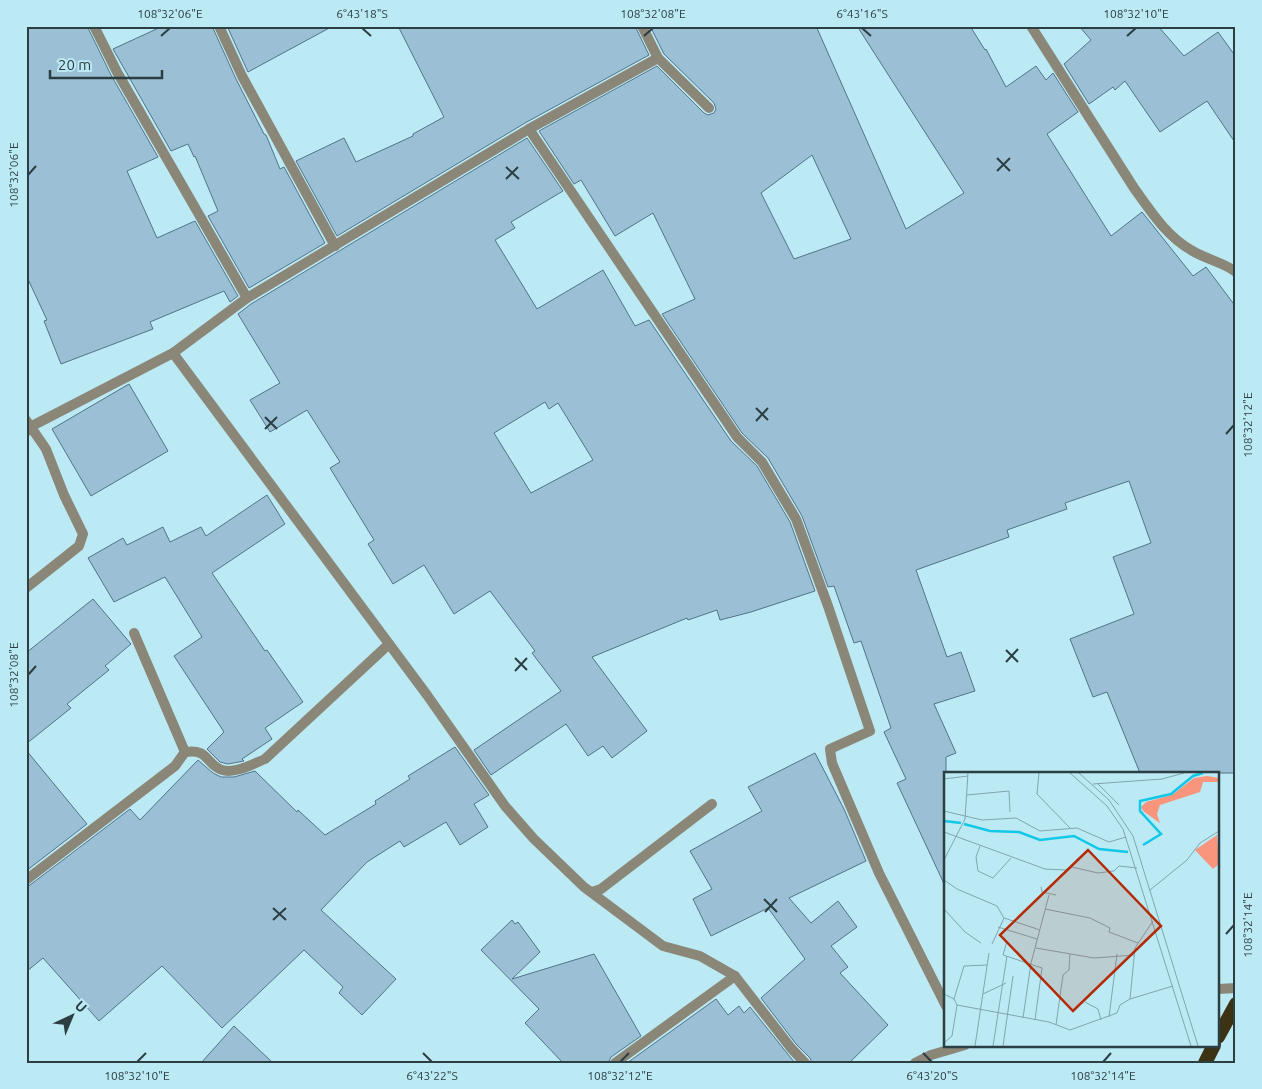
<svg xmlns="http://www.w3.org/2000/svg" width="1262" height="1089" viewBox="0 0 1262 1089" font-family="Ubuntu,sans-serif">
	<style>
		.building { fill: #9bc0d6; stroke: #517487; fill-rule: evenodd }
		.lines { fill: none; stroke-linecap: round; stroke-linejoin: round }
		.service { stroke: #8b8778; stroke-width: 10 }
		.minor { stroke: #8b8778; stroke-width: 10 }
		.trunk { stroke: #3c3314; stroke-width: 14 }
		.ticks { fill: none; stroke: #2b3e42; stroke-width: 2 }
		.inset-river { fill: none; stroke: #12c8e6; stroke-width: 2.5 }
		.inset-road { fill: none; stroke: #81a5ad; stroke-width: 1 }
		.view { fill: #b52a03; fill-opacity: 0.15; stroke: #b52a03; stroke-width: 2.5 }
		.inset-edge { fill: none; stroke: #2b3e42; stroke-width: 2.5 }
		.neatline { fill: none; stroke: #2b3e42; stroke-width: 2 }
		.ticks-label { font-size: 12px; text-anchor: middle; fill: #2b3e42 }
	</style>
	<rect width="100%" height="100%" fill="#bbeaf5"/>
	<g class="building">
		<path d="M26,26H87L111,75L158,157L127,171L157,238L195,221L238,296L230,302L224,291L150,322L153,329L61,364L44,321L47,320L26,275Z"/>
		<path d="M163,26H212L236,79L264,134L266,135L280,169L284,167L325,243L249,288L208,216L218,211L195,156L194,157L188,144L171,151L113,49Z"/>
		<path d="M227,26H333L248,72Z"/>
		<path d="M398,26H635L649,55L525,123L337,236L296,161L344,138L356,162L413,136V134L444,117Z"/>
		<path d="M650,26H816L906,229L964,193L857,26H970L985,50L986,49L1006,87L1036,66L1046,80L1053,73L1078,112L1047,134L1111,236L1142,212L1193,276L1206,267L1236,307V773H1140L1107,692L1093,697L1070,639L1134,614L1113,557L1151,543L1129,481L1065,503L1067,509L1007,530L1009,537L916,570L947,657L961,652L975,691L934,704L956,753L946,757V888L897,783L906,779L884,732L891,728L861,641L854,643L834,586L828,587L802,516L768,458L742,433L662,314L695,299L653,213L615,236L581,180L574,184L539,131L657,66L704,113L708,115L714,113L716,109L714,103L664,54ZM812,155L851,239L794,259L761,193Z"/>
		<path d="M1079,26H1158L1184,56L1218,32L1236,57V144L1207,101L1160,132L1125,81L1115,90L1113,87L1089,104L1064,64L1091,40Z"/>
		<path d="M527,138L563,191L511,222L515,228L495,240L537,309L603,270L635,326L649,320L731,441L757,466L790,522L815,591L751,612L720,620L717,610L688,620L687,618L592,657L647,731L612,758L603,746L588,756L566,724L491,775L474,750L561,691L532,653L535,651L490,591L454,614L424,565L393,584L368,544L374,540L330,468L340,462L307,410L270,432L250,400L280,383L238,314L251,304ZM545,402L549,409L558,403L593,460L531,493L494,433Z"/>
		<path d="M129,384L168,451L91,496L52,429Z"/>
		<path d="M267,495L285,524L212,573L265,651L267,650L303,702L265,728L272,739L242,759L244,761L228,764L220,762L207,749L224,732L174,656L202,637L165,577L114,602L88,558L123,538L127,545L163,527L170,542L201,527L206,536Z"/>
		<path d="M93,599L131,644L105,666L109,670L67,704L71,708L26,744V653Z"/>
		<path d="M455,747L489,795L474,804L488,827L460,845L446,822L404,847L400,841L367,862L321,910L396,979L362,1015L339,993L343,987L304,950L222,1028L162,966L99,1021L43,958L26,972V887L30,885L130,809L140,820L198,760L213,773L221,777H234L255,771L297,812L298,810L325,835L376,804L375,801L410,779L408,776Z"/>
		<path d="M26,750L87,824L26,871Z"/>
		<path d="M815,753L844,809L866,861L789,898L811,923L838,901L857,927L831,946L848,967L840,973L888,1025L849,1063H812L810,1058L796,1044L761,998L805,959L768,908L711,936L693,899L712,889L690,851L762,811L748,787Z"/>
		<path d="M512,920L515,924L518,922L540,952L512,979L594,954L641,1036L611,1057L608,1063H563L525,1023L539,1009L481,950Z"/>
		<path d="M716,999L728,1015L739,1006L744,1013L750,1007L795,1063H627Z"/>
		<path d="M234,1026L273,1063H201Z"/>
	</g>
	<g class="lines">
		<path class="service" d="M592,892L601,889L712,804"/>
		<g class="minor">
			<path d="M94,26L117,72L247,298"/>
			<path d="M219,26L242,76L335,246"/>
			<path d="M642,26L658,58L709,108"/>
			<path d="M1031,26L1134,188C1150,210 1166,236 1191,250C1205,259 1223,262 1236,272"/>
			<path d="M529,129L737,437L762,462L796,519L828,606L870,731L830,749L832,763L879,873L946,1006"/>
			<path d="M173,353L427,695L505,806L534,839L584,887L663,946L700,956L735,976L791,1048L805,1063"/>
			<path d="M26,420L46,449L64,495L83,534L79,546L26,588"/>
			<path d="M26,432L30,427L173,353L247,298L529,129L658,58"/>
			<path d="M134,633L185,752"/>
			<path d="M26,880L175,766L185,752C209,748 206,765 222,770C235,774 253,764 265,759L389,644"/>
			<path d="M1218,989L1236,988"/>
			<path d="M615,1063L735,976"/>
			<path d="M915,1063L931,1055L965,1045"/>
		</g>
		<g class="trunk">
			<path d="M1218,1037L1236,1004"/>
			<path d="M1205,1063L1214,1045"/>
		</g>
	</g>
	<path class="ticks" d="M362,28L371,36M862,28L871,36M161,36L170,28M644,36L653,28M1127,36L1136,28M997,158L1010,171M506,167L519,179M997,171L1010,158M28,175L36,166M506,179L518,167M756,408L768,420M265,417L277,429M756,421L768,408M265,429L277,417M1226,434L1234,425M1006,650L1018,662M515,658L527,670M1006,662L1018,649M515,671L527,658M28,675L36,666M764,899L777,912M273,908L286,920M765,912L777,899M273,920L286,908M1226,934L1234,925M423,1053L432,1062M923,1053L932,1062M137,1062L146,1053M620,1062L629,1053M1103,1062L1111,1053"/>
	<g transform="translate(944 772)">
		<rect width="275" height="275" fill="#bbeaf5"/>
		<path d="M263,4L275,6V10H259L256,20L216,33L213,42L216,51L199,39L197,35L202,30L228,23L250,6ZM273,63L275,92L269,97L251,78Z" fill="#f9957d"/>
		<path class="inset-river" d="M0,49L17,51M20,52L46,59L75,60L96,68L130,64L155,77L184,80M199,73L217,62L196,39V29L227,22L249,4L259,1"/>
		<path class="inset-road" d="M95,1L93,22L126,56M126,1L163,34L179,57L247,274M135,1L165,28L189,64L254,274M0,7L24,4M153,11L175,33M149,12L218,7L240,1M23,23L65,19L66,40M0,39L38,48L72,46L96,59L133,56L165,70L182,65M0,60L101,97L122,98L128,95L154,101L170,99L175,94L193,96M36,74L32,85L34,99L49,106L67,86M0,88L21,47L24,1M0,108L13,117L53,134L60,146L96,158M97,115L98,120L112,123M206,118L243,88L256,71L275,59M0,137L21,160L37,171M101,137L146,146L166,156L165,160L194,171M54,155L93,167M63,169L59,183L98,196L91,248M48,172L60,146M92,176L150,186L191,183M119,203L125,198L126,182M0,222L10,227L13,233L105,250L126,258L173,241L176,233L186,227L229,214M39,222L62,211M10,227L20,194L43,193M186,227L191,176L209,149M141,230L154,237L157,248M165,245L173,182M79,246L87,191L105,123M112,253L119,203M0,271L8,264L13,233M31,274L45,181M49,274L63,184M59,274L69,204"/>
		<path class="view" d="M144,78L217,154L129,239L56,163Z"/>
		<rect width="275" height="275" class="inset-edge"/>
	</g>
	<rect width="1262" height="1089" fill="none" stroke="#bbeaf5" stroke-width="55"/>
	<g transform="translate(72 1016) rotate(44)" stroke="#bbeaf5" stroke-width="4" paint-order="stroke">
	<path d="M0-4L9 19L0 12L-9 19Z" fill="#2b3e42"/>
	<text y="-8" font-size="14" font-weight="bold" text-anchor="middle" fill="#2b3e42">U</text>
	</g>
	<path d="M50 70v8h112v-8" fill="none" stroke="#2b3e42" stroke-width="2.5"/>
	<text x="58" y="70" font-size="15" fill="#2b3e42" stroke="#bbeaf5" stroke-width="4" paint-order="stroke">20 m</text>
	<rect x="28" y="28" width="1206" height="1034" class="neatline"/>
	<g class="ticks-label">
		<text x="170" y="18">108°32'06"E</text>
		<text x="362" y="18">6°43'18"S</text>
		<text x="653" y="18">108°32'08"E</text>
		<text x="862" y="18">6°43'16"S</text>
		<text x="1136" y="18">108°32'10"E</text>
		<text transform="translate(14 175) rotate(-90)" y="4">108°32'06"E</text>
		<text transform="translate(1248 425) rotate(-90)" y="4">108°32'12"E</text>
		<text transform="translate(14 675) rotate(-90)" y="4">108°32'08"E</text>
		<text transform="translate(1248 925) rotate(-90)" y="4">108°32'14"E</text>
		<text x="137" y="1080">108°32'10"E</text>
		<text x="432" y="1080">6°43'22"S</text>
		<text x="620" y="1080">108°32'12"E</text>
		<text x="932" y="1080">6°43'20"S</text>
		<text x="1103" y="1080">108°32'14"E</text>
	</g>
</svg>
